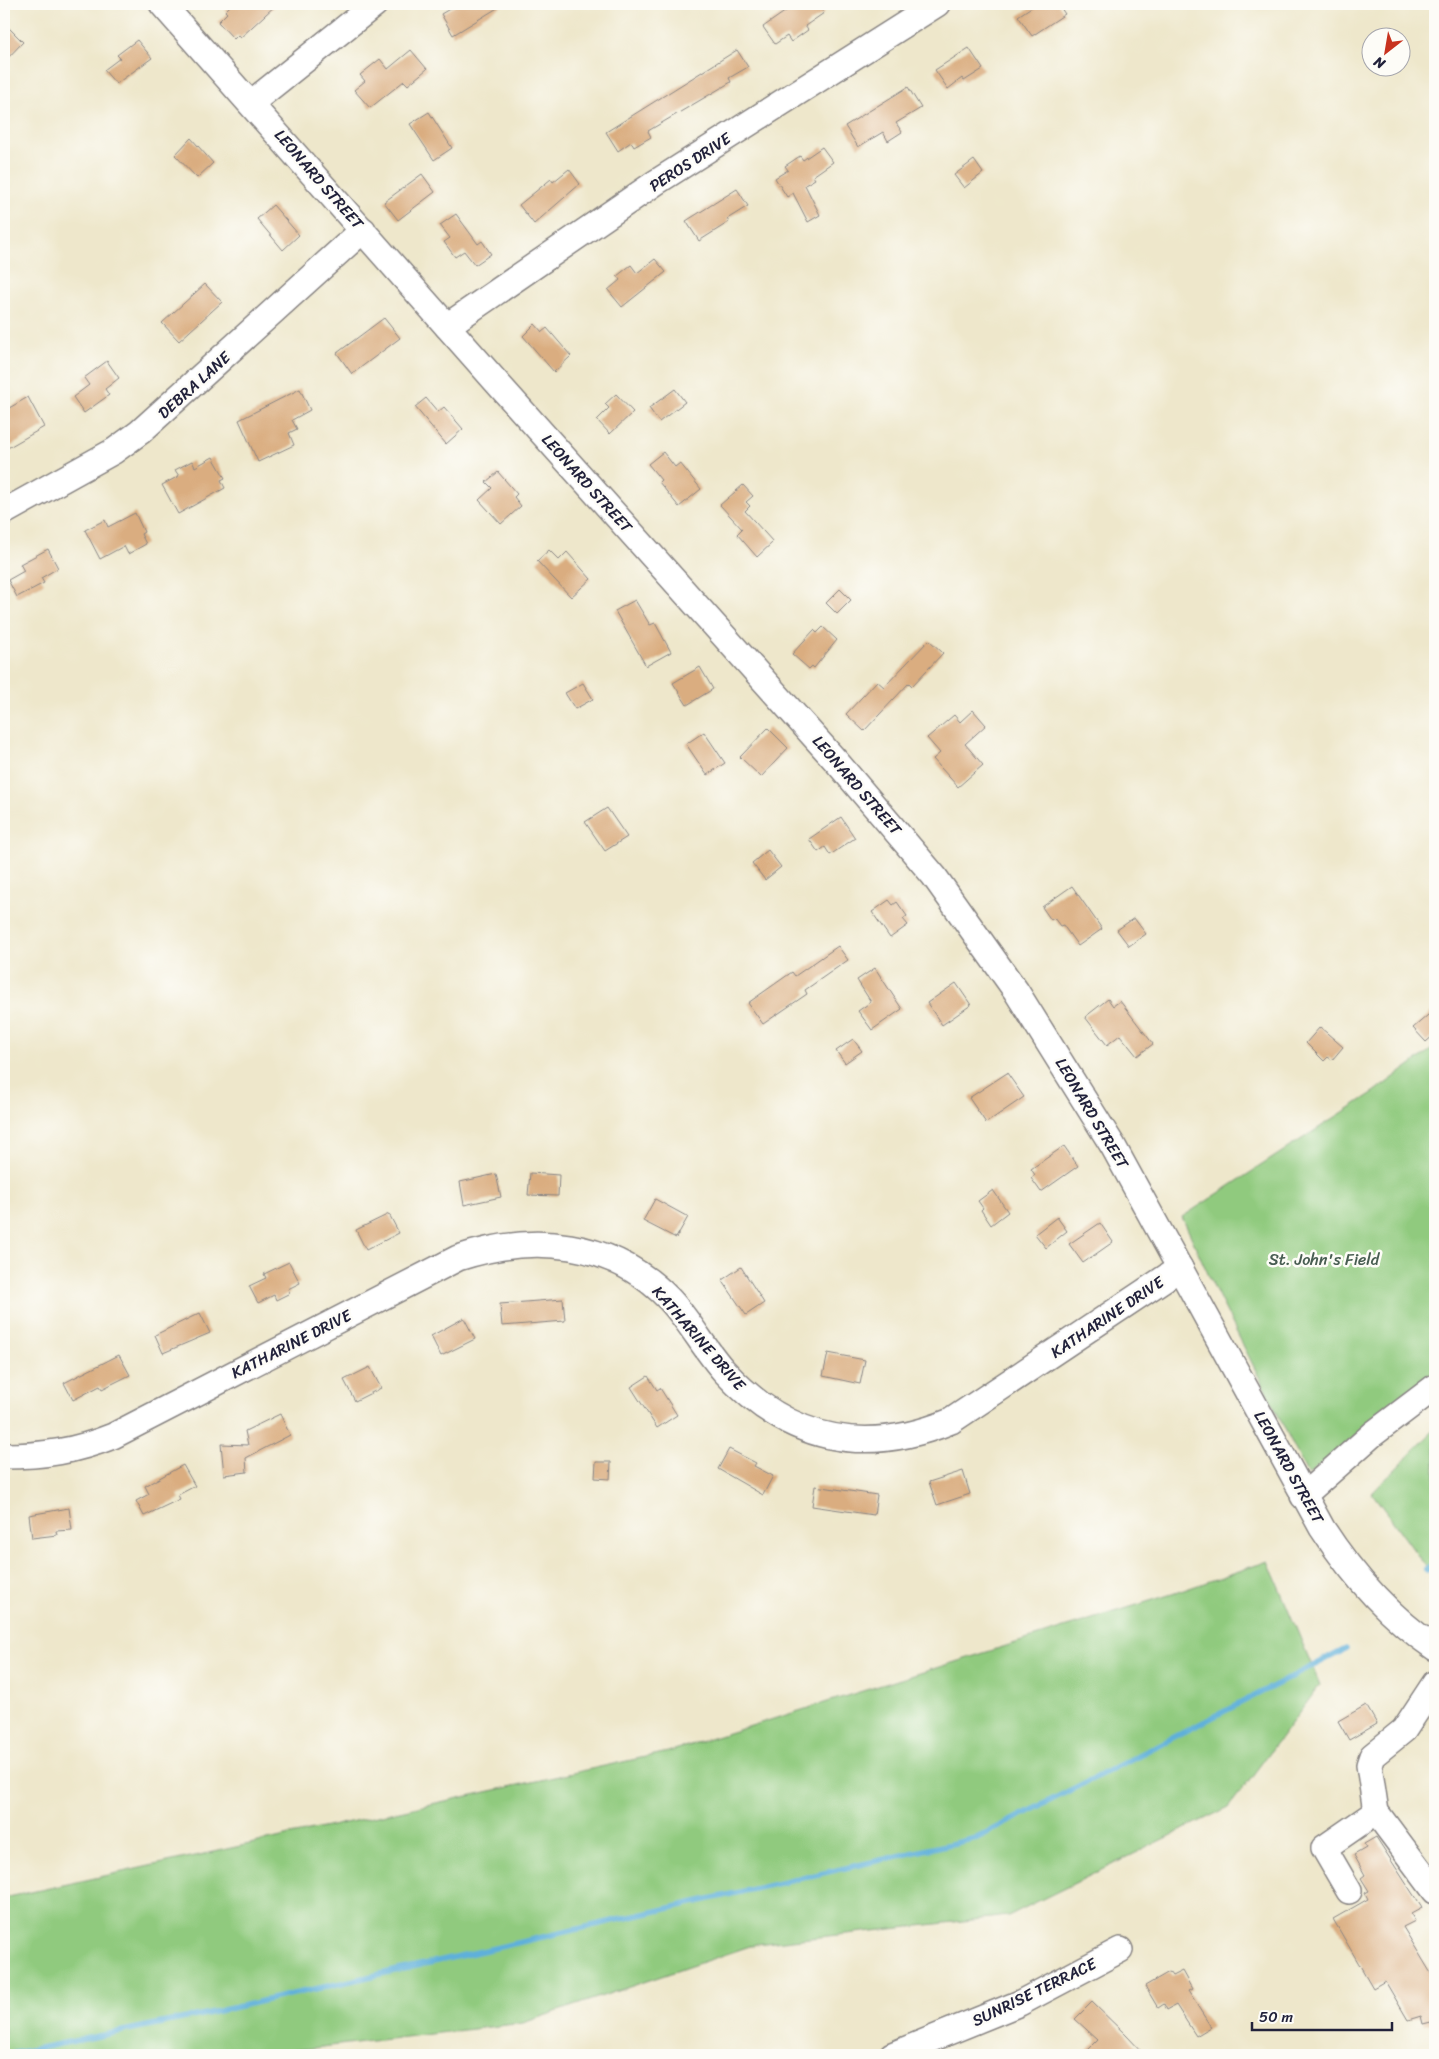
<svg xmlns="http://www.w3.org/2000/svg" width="1439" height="2059" viewBox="0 0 1439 2059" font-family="Sriracha,sans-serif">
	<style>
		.green { fill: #90ca7e; stroke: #59765c }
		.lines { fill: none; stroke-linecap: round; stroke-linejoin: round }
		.stream { stroke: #5fb0da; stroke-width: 5.5 }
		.building { fill: #daad80 }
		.minor-casing { stroke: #888483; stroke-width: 28 }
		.minor { stroke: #fff; stroke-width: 25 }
		.labels { text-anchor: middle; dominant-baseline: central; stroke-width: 5; stroke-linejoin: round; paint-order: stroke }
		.street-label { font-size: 16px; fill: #22223b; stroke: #fdfcf7 }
		.park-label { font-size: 16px; fill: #485d52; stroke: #fdfcf7 }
	</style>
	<rect width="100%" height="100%" fill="#fdfcf7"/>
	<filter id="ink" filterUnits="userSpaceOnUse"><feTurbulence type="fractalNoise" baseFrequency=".02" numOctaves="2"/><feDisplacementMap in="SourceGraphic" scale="10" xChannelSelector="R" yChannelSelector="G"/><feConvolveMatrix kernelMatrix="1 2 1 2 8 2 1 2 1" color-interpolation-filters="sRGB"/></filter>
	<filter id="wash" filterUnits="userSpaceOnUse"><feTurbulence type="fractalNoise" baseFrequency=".0096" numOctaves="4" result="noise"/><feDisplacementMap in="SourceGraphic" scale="20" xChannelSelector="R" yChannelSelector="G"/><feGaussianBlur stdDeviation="1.12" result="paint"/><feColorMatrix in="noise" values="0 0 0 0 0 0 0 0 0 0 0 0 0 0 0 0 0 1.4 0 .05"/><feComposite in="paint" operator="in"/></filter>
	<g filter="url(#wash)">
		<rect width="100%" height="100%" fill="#eee7cb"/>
		<g class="green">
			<path d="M1435,1047V1372L1308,1475L1215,1289L1182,1217L1374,1092Z"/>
			<path d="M1435,1429V1579L1372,1493Z"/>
			<path d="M1268,1561L1320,1685L1229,1807L1008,1916L756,1944L523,2023L255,2055H4V1898L668,1752L1172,1594Z"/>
		</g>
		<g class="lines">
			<g class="stream">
				<path d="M1426,1570L1435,1563"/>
				<path d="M6,2055L201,2015L977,1838L1346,1649"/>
			</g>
		</g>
		<g id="blocks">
			<g class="building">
				<path d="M232,4H277L240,38L238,35L234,39L218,22L227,13L225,11Z"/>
				<path d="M458,4H504L453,35L441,14Z"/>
				<path d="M796,4H818L824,13L805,26L808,30L791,42L787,36L775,44L763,27Z"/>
				<path d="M1036,4H1058L1065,14L1032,36L1018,16Z"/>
				<path d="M4,23L23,42L4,62Z"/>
				<path d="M137,40L152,58L116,84L104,70L120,58L117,55Z"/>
				<path d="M969,48L983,69L964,81L962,78L948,89L935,70Z"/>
				<path d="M411,50L427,69L408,85L404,81L370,108L354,90L365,81L360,75L380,59L388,69Z"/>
				<path d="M737,50L748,67L729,78L731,82L648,131L651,137L634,147L631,142L618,151L606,132Z"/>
				<path d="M908,87L921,108L896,123L902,132L888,141L883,132L858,147L845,126Z"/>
				<path d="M429,112L452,148L434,160L410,124Z"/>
				<path d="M191,138L213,163L197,178L175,155Z"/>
				<path d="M822,147L833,162L813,176L815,179L805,185L820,215L808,222L793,193L787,197L775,178L788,170L785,166L800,156L803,160Z"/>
				<path d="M974,160L983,173L964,188L954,175Z"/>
				<path d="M569,169L580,184L534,224L519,205L551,179L553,182Z"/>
				<path d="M422,174L435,192L398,220L384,202Z"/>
				<path d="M737,189L748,206L727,219L729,222L699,241L686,221Z"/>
				<path d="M273,205L299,235L283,250L257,219Z"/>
				<path d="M456,214L478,244L482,241L491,254L475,265L464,251L455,257L444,242L450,238L440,225Z"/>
				<path d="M655,259L666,272L622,307L608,290L620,280L617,276L631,265L637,273Z"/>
				<path d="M205,284L222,302L179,341L162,323Z"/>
				<path d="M384,318L400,338L352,374L337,353Z"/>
				<path d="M535,324L542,332L547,328L571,356L554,372L523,336Z"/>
				<path d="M107,361L119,378L105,389L109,395L84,413L73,397L89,385L84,378Z"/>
				<path d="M300,389L310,410L292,420L297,429L289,433L294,445L258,462L239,420Z"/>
				<path d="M675,389L685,402L659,422L649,408Z"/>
				<path d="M616,394L633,412L610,434L597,420L609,408L605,404Z"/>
				<path d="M28,397L44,427L4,450V411Z"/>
				<path d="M426,398L438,412L444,407L463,429L446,444L415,407Z"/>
				<path d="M663,452L675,467L680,463L701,489L679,507L659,482L661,480L648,464Z"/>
				<path d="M213,457L225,478L221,480L225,488L178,514L162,485L179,476L175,470L192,461L195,467Z"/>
				<path d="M498,472L517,494L514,497L521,506L501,524L479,500L492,488L486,482Z"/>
				<path d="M743,485L753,496L746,502L750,506L745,511L773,542L757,557L737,534L742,529L720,505Z"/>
				<path d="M135,513L144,532L141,534L146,544L128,554L124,546L100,559L85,530L105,520L108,527Z"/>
				<path d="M48,549L58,568L41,578L44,583L17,597L8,580L24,571L20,564Z"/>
				<path d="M549,550L559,560L567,552L591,579L571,597L537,561Z"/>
				<path d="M840,589L851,600L837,614L826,603Z"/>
				<path d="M635,600L650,625L655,623L671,652L646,666L615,611Z"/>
				<path d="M823,627L837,640L814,668L812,666L809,669L792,654L814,630L817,633Z"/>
				<path d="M929,640L943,653L912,686L909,683L864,731L846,714L877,681L884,687Z"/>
				<path d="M700,667L713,689L687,705L673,683Z"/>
				<path d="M583,683L593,699L575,709L565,693Z"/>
				<path d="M973,710L986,725L965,744L983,765L958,787L933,759L940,753L927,738L954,715L960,722Z"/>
				<path d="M768,728L788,748L761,777L740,757Z"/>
				<path d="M704,732L725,763L707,775L686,744Z"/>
				<path d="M607,808L627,837L605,851L585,822Z"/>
				<path d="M841,817L855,838L830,855L825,847L818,852L809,839Z"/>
				<path d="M768,850L781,867L765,880L752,863Z"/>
				<path d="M1072,886L1102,929L1078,946L1063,925L1060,926L1054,918L1051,920L1042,907Z"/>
				<path d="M889,900L893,905L897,902L907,916L903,919L908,925L890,938L872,912Z"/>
				<path d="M1134,918L1146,934L1129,946L1117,930Z"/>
				<path d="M838,946L848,960L805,990L807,994L763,1024L748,1003L792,972L795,976Z"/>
				<path d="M875,968L902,1009L872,1030L858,1011L871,1002L857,980Z"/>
				<path d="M956,983L971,1005L942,1025L927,1003Z"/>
				<path d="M1108,999L1113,1006L1120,1001L1153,1044L1137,1056L1120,1035L1107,1045L1085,1017Z"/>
				<path d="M1435,1009V1034L1426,1042L1413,1028Z"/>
				<path d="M1320,1027L1343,1047L1332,1060L1328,1057L1324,1061L1306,1043Z"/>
				<path d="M853,1039L862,1051L845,1063L836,1051Z"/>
				<path d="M1007,1073L1024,1097L986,1123L969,1098Z"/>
				<path d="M1064,1146L1078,1166L1041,1192L1031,1178L1035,1175L1031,1169Z"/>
				<path d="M530,1173L559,1175L558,1196L528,1195Z"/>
				<path d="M496,1174L501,1197L464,1205L460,1182Z"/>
				<path d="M993,1190L1008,1212L991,1225L981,1210L983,1208L978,1201Z"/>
				<path d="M655,1199L688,1217L676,1238L643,1221Z"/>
				<path d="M389,1214L399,1233L366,1250L356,1230Z"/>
				<path d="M1057,1217L1067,1231L1046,1248L1035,1234Z"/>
				<path d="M1100,1223L1113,1242L1083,1263L1069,1244Z"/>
				<path d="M289,1262L300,1283L288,1289L290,1293L276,1300L274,1295L258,1303L249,1286L266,1278L264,1274Z"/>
				<path d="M741,1267L764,1303L746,1315L722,1280Z"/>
				<path d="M563,1299L565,1321L502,1326L500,1304Z"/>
				<path d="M200,1313L210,1333L163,1353L155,1335Z"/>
				<path d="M464,1318L475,1339L441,1356L431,1336Z"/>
				<path d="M828,1353L865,1360L860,1384L823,1376Z"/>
				<path d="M119,1355L130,1375L102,1389L100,1386L73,1400L64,1383Z"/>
				<path d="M370,1367L381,1388L355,1401L344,1380Z"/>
				<path d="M648,1376L657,1390L660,1388L677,1415L657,1428L631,1387Z"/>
				<path d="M280,1414L290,1435L246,1458L247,1472L224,1475L221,1444L248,1445L245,1431Z"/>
				<path d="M729,1449L756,1463L754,1466L773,1476L763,1495L718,1469Z"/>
				<path d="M596,1462H611L610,1479L595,1478Z"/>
				<path d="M183,1465L195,1486L178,1495L180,1499L144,1516L136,1501L149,1494L145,1486Z"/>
				<path d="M963,1471L970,1494L937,1505L929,1482Z"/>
				<path d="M815,1486L877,1495L874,1515L812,1506Z"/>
				<path d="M69,1508L72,1530L56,1531L57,1535L32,1538L29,1515Z"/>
				<path d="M1366,1705L1377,1724L1349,1740L1338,1721Z"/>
				<path d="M1376,1837L1422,1908L1411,1914L1415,1921L1403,1927L1435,1980V2021L1423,2024L1421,2016L1408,2020L1385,1981L1373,1988L1333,1919L1368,1899L1365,1893L1369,1891L1361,1878L1365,1875L1354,1855L1366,1848L1364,1844Z"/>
				<path d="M1182,1971L1192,1989L1188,1991L1211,2027L1196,2036L1176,2005L1167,2010L1164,2004L1158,2008L1145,1986L1169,1972L1172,1976Z"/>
				<path d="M1092,2002L1126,2035L1145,2055H1083L1098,2040L1075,2019Z"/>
			</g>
		</g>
	</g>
	<g filter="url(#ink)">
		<use href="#blocks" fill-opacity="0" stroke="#888483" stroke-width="1"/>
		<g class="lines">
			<g class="minor-casing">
				<g id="minor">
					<path d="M162,4L499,385L836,761L934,876L1016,991L1113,1146L1322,1528C1353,1576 1388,1616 1435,1648"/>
					<path d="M251,103L375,4"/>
					<path d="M447,326L655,183L937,4"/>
					<path d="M4,512L114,451L140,432L363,230"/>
					<path d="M4,1456C43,1456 76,1451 113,1436L458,1258C533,1233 612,1240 669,1299C690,1321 704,1349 724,1371C788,1441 864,1457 951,1421L1180,1268"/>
					<path d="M1303,1496L1373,1434L1435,1387"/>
					<path d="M1435,1683L1404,1730L1372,1756L1369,1765L1376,1812L1435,1891"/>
					<path d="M1349,1891L1324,1848L1376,1812"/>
					<path d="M892,2055L1020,2003L1120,1950"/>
				</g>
			</g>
			<use href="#minor" class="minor"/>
		</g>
	</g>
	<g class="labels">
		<g class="street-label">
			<text transform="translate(690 162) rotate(-33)">PEROS DRIVE</text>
			<text transform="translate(319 179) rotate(49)">LEONARD STREET</text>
			<text transform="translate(194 385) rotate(-42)">DEBRA LANE</text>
			<text transform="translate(587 483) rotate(48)">LEONARD STREET</text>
			<text transform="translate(857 785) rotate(49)">LEONARD STREET</text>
			<text transform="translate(1092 1113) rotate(59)">LEONARD STREET</text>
			<text transform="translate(1107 1317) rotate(-34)">KATHARINE DRIVE</text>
			<text transform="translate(699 1338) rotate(49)">KATHARINE DRIVE</text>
			<text transform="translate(291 1344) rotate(-27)">KATHARINE DRIVE</text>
			<text transform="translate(1289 1467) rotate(61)">LEONARD STREET</text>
			<text transform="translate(1034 1992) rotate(-26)">SUNRISE TERRACE</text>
		</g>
		<g class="park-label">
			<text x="1324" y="1259">St. John's Field</text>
		</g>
	</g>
	<rect width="1439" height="2059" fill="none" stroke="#fdfcf7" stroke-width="20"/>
	<g transform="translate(1386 52) rotate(211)"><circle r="24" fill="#fdfcf7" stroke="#a5a5ac"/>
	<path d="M0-4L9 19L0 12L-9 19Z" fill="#c8321e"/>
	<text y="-8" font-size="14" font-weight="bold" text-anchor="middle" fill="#22223b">N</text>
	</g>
	<path d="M1252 2022v8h140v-8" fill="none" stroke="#22223b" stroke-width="2.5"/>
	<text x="1259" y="2022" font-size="15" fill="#22223b" stroke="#fdfcf7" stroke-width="4" paint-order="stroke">50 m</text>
</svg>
